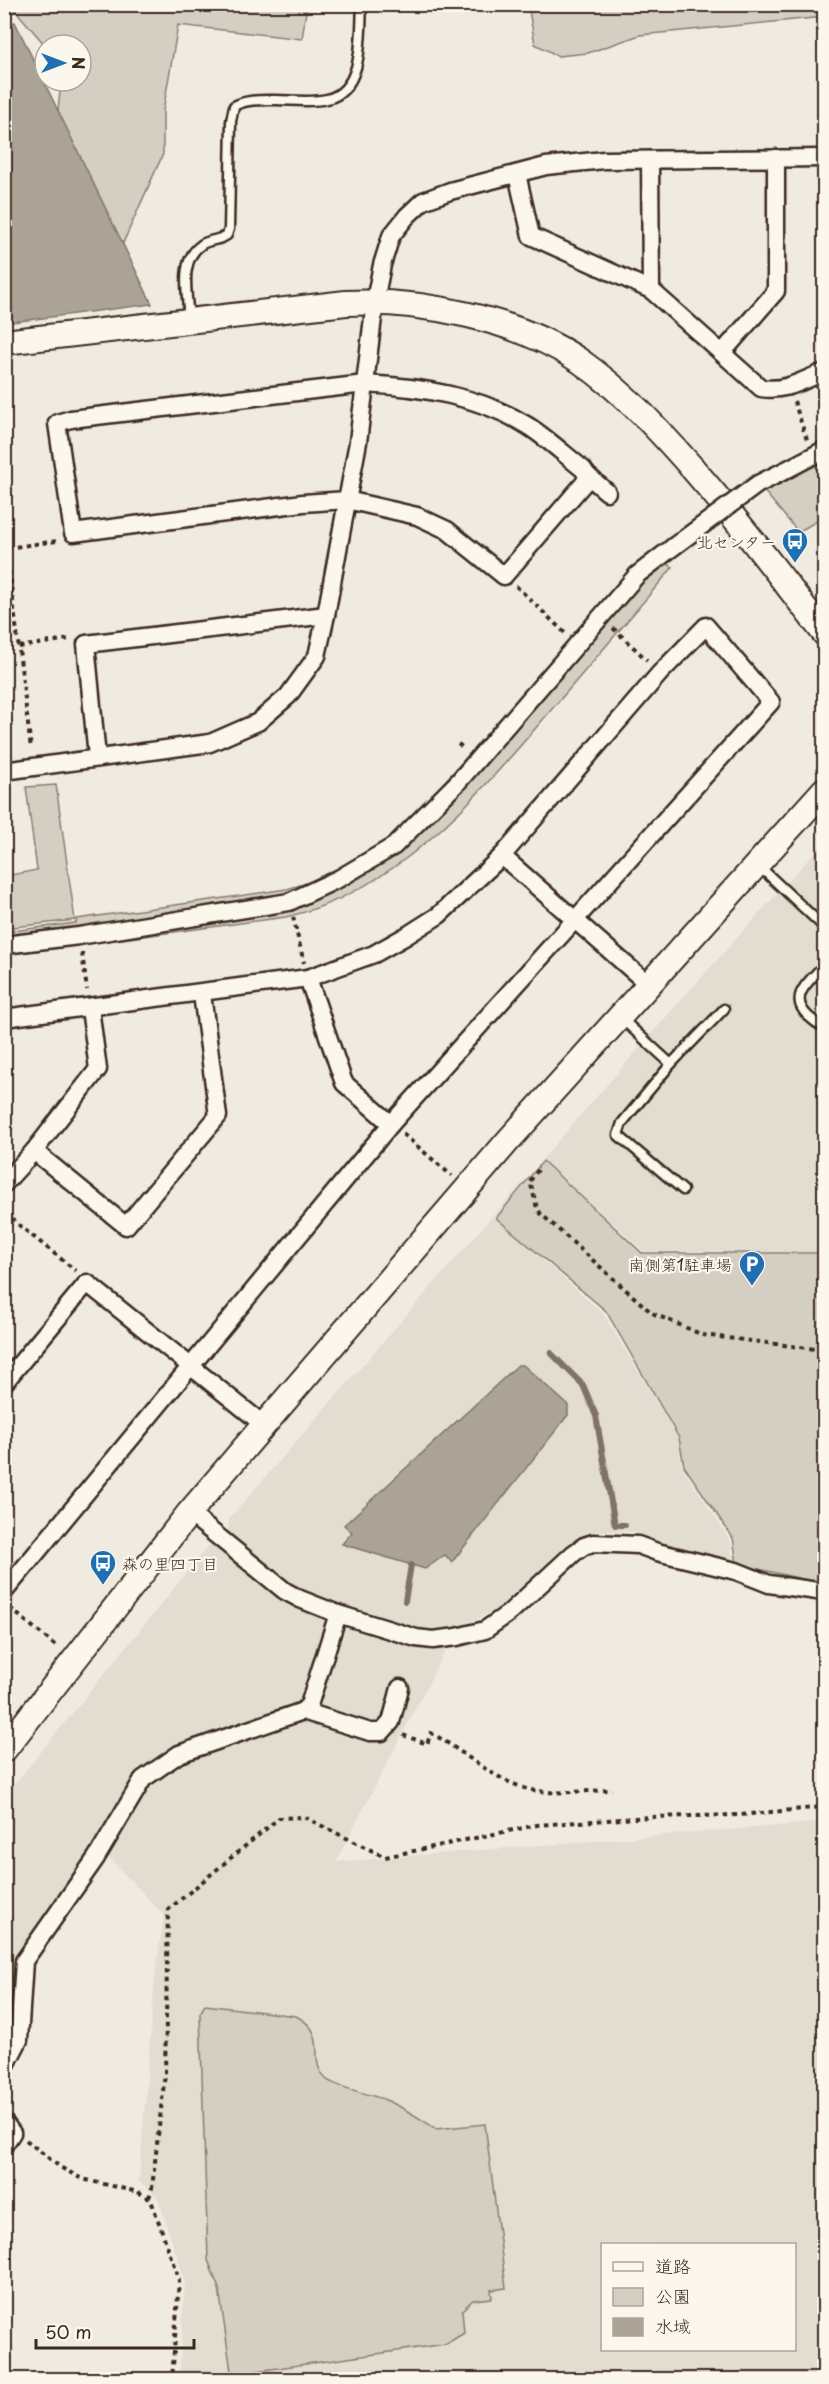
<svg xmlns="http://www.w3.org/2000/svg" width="829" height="2384" viewBox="0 0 829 2384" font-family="'Playpen Sans','Klee One',sans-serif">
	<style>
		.built { fill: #e2dcd1; fill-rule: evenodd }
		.green { fill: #d5cec3; stroke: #887c70; stroke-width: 1.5 }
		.water { fill: #aca397; stroke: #7f7367; stroke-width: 1.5 }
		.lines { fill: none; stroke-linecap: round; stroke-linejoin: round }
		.stream { stroke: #7f7367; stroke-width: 6 }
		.lane-casing { stroke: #3b2a1e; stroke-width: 13 }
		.street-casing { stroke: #3b2a1e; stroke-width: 21 }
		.secondary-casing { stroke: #3b2a1e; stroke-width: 28 }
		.path { stroke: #3b2a1e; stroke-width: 4; stroke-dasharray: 4.5 4.5; stroke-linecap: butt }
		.lane { stroke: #fbf7ec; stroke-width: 8 }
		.street { stroke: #fbf7ec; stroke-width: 16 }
		.secondary { stroke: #fbf7ec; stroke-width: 24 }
		.street-bridge-casing { stroke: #3b2a1e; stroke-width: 21; stroke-linecap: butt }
		.street-bridge { stroke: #fbf7ec; stroke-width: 16 }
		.labels { text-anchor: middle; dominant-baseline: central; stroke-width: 4.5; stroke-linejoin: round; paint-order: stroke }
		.poi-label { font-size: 16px; fill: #3b2a1e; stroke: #fbf7ec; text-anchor: end }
	</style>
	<rect width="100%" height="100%" fill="#f0ebe0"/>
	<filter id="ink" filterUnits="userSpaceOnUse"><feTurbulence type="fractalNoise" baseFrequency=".0167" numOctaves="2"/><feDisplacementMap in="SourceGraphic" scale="12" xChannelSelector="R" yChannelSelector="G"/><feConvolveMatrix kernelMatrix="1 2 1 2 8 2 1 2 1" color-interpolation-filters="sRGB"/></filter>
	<g filter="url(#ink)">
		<path class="built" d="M824,842V1252L643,1251L542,1159L494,1217L603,1313L678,1438L682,1467L730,1540L734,1565L659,1543L634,1532L596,1531L564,1547L498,1608L456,1630L336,1862L824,1822V2379H179L185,2281L157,2196L139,2182L155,1975L164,1915L95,1843L19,1955L10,2035L5,2047V1796L210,1544L218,1548L227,1541L229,1519L680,1001ZM602,2244H794V2350H602Z"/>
		<g class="green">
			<path d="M5,4L307,5L302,39L178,25L163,111V154L106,281L56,131L61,81H81V45H45L16,11L5,13Z"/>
			<path d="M824,4V17L640,35L588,53L558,56L535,44L528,5Z"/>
			<path d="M824,461V517L798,532L764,491Z"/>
			<path d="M666,563L673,567C633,614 593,662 552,709C479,794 400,891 286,917L5,955L4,932L76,923L77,919L287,889L335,874L385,844L403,828L567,645L638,580Z"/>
			<path d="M56,785L75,920L5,928V876L37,870L26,787Z"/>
			<path d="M543,1161L642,1253H824V1584L737,1564L733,1538L684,1466L679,1438L606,1311L496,1218Z"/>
			<path d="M205,2005L296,2016C331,2034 306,2059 326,2079C335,2087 370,2094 383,2099C402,2106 419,2118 436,2129L485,2124L506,2288L491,2290L492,2298L473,2300L462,2310L464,2333L446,2344L250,2372L231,2371L219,2289L208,2260L200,2013Z"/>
		</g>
		<g class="water">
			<path d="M15,22L152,304L5,323L4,24Z"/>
			<path d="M518,1365H523L568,1405V1415L452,1562L445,1555L425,1569L342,1544L352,1532L344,1525Z"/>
		</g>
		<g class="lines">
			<g class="stream">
				<path d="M551,1353L583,1385L596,1416L615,1525H625"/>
				<path d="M405,1601L411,1565"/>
			</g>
			<g class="lane-casing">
				<g id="lane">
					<path d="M189,320C188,296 178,261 201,245C209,239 219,241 227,235L229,229L231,121L234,106C247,99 262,100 276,100C292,100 311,103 327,99C365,90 360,34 362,4"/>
					<path d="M759,866L824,927"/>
					<path d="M824,965C810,981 787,996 808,1016C814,1021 818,1025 824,1027"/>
					<path d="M622,1019L671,1064L724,1009"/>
					<path d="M671,1064L622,1123L618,1135L683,1190"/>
				</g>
			</g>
			<g class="street-casing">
				<g id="street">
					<path d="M650,160L651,290"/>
					<path d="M517,174L531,236L651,290L761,388C786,392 803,380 824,372"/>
					<path d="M722,353L776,291V158"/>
					<path d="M365,384C421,387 480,396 528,426C547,438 565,455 583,469L587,475L585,482L504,576L447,530L417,516L347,500L303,503L73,533L57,423L71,419Z"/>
					<path d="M784,471L824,450"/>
					<path d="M587,475L607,492"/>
					<path d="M97,757L86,644L326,615"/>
					<path d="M4,771L210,743L258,722L288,696L317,656L326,615L358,442L375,301L382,265L391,236L407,216L423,201L450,191L546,166L604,160L824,158"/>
					<path d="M4,945L79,936L289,902L340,878L394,846L458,782L637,575L673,547"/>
					<path d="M308,978L344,1083L391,1124"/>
					<path d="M4,1018L308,978L374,954L406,936L439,915L502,856L648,984"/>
					<path d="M34,1151L126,1226L218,1116L202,994"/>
					<path d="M4,1184L34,1151L98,1069L90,1008"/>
					<path d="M4,1383L87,1283L264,1425"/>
					<path d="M189,1513L285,1591L300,1599L338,1614L416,1638L433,1640L457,1637L485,1630L509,1613L574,1553L584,1546L593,1543L638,1545L657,1552L736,1571L769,1584L824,1592"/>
					<path d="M4,1592L391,1124L771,702L706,626L660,673L502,856"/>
					<path d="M303,1711L370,1732H382L391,1722L400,1688"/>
					<path d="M4,2069L19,2040L24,1961L96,1858L143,1779L179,1754L303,1711L309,1705L338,1614"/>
					<path d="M4,2122L12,2133L4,2145"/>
				</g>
			</g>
			<g class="secondary-casing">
				<g id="secondary">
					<path d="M4,342L346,303C419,299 518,319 580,361C624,392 659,430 694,470C740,523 782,578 824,633"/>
					<path d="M4,1750L189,1513L264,1425L507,1142L824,790"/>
				</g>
			</g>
			<g class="path">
				<path d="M794,401L807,440"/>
				<path d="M4,526L31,749"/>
				<path d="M7,548L57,541"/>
				<path d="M516,586L565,633"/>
				<path d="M613,628L647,660"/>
				<path d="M19,647L69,639"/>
				<path d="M458,744L465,749"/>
				<path d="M293,917L304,963"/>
				<path d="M82,953L87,990"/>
				<path d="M403,1134L452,1176"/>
				<path d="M538,1170L530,1181L537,1208L541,1214L652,1313L703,1335L824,1350"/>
				<path d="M4,1213L76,1271"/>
				<path d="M10,1608L57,1647"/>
				<path d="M403,1735L427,1744L431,1733C464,1751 491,1779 528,1789C554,1796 585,1790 612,1790"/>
				<path d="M26,2140L60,2167L82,2179L138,2192L151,2200L179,2280L172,2380"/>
				<path d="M149,2198L152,2188L165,2074L168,1910L279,1818L304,1817L385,1857L537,1825L650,1817L740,1815L824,1807"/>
			</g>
			<use href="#lane" class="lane"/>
			<use href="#street" class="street"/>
			<use href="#secondary" class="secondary"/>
			<g class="street-bridge-casing">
				<path id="street-bridge" d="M673,547L758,484L784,471"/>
			</g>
			<use href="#street-bridge" class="street-bridge"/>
		</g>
	</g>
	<defs>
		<g id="bus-pin" transform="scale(1.35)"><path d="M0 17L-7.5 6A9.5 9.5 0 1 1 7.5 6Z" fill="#1f6fb2" stroke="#fbf7ec"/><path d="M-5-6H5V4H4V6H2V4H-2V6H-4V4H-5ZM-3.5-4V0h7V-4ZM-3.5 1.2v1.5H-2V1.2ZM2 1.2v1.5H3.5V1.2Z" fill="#fff"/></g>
		<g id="parking-pin" transform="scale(1.35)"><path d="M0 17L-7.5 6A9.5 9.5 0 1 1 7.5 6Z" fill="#1f6fb2" stroke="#fbf7ec"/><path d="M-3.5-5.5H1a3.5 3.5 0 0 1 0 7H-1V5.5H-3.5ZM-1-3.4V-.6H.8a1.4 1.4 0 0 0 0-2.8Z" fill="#fff"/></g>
	</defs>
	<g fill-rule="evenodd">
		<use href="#bus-pin" x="795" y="541"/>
		<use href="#parking-pin" x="752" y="1264"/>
		<use href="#bus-pin" x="103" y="1563"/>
	</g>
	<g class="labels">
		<g class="poi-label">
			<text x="776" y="541">北センター</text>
			<text x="732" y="1264">南側第1駐車場</text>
			<text x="122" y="1563" text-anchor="start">森の里四丁目</text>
		</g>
	</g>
	<rect width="829" height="2384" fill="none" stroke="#fbf7ec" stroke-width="24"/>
	<rect x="12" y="12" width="805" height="2360" fill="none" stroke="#3b2a1e" stroke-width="2" filter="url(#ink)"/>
	<rect x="601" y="2243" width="195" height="108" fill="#fbf7ec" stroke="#aea59a" stroke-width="1.5"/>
	<rect x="613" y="2262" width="30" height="9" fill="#fbf7ec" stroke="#aea59a" stroke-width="1.5"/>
	<text x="655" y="2273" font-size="18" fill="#3b2a1e">道路</text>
	<rect x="613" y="2288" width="30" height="18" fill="#d5cec3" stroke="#aea59a" stroke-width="1.5"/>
	<text x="655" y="2303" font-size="18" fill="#3b2a1e">公園</text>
	<rect x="613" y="2318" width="30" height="18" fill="#aca397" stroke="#aea59a" stroke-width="1.5"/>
	<text x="655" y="2333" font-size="18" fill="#3b2a1e">水域</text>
	<g transform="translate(63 63) rotate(90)"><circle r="28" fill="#fbf7ec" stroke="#aea59a" stroke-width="1.5"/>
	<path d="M0-4.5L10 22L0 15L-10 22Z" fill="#1f6fb2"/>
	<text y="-9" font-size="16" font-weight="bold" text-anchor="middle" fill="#3b2a1e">N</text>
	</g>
	<path d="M36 2339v9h158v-9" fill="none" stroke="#3b2a1e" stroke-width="3"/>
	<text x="45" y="2339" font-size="18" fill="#3b2a1e" stroke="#fbf7ec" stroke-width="4.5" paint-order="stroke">50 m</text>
</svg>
